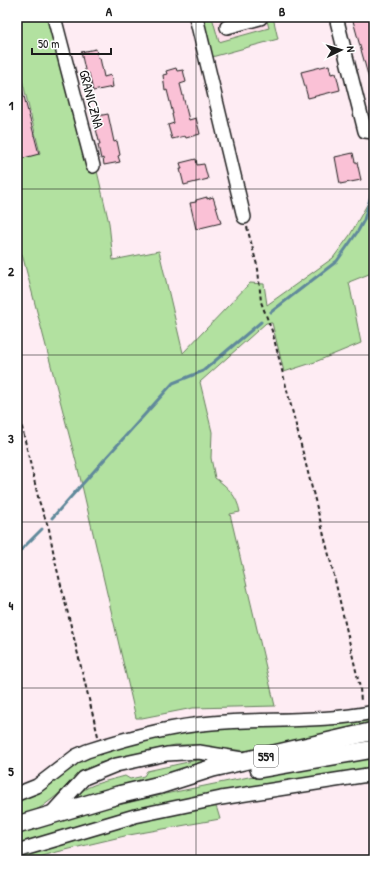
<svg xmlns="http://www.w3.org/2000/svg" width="391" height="877" viewBox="0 0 391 877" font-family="'Patrick Hand',sans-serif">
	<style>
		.built { fill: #fddfea }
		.green { fill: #b2e1a0; stroke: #677e5e }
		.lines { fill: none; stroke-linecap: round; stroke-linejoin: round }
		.stream { stroke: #60899b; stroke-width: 3 }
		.building { fill: #fac1d6; stroke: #1c1c1c }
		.minor-casing { stroke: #1c1c1c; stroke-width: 16 }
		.major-casing { stroke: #1c1c1c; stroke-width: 20 }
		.path { stroke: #1c1c1c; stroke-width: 2; stroke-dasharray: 4 3; stroke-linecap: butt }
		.minor { stroke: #fff; stroke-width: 13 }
		.major { stroke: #fff; stroke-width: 17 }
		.grid { fill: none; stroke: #1c1c1c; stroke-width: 1; stroke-opacity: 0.55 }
		.labels { text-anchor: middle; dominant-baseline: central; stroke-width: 3; stroke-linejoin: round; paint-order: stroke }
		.shield { fill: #fff; stroke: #606060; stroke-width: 1 }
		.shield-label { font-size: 13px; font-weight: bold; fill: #1c1c1c }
		.street-label { font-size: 14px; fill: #1c1c1c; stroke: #fff }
		.neatline { fill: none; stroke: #1c1c1c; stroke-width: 1.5 }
		.grid-label { font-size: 13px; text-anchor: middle; font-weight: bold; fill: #1c1c1c }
	</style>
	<rect width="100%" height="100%" fill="#feecf3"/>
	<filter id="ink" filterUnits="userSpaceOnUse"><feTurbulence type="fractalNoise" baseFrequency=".025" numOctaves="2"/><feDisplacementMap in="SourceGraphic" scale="8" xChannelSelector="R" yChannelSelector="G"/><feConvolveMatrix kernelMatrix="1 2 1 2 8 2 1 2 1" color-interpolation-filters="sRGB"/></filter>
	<g filter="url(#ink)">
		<path class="built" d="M204,17H273L278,39L214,56Z"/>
		<g class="green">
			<path d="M36,17H51L92,173L97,171L109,223L113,260L159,251L183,353L250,283L264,284L267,305L333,258L350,235L374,192V272L349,282L361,343L315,362L284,372L272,323H266L200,382L212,432L211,458L215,478C228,487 237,496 240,512L230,514L275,706L193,708L142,718H136L80,477L22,254H17V153L19,159L40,153L17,59V22Z"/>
			<path d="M198,17H212L219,42L269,28L266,17H273L278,39L208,58Z"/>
			<path d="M374,715V726L255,751L235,750L196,745H175L99,763L75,777L56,796L43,806L34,811L17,816V798L91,753L187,731Z"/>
			<path d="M374,755V769L17,845V833L97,810L170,793L288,769Z"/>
			<path d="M197,760L211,761V763L103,790L79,798L78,794C91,783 108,781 125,776L130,779L144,776L147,771Z"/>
			<path d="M215,805L217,809L220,819L129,835L57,852L28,860H17V856L114,826Z"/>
		</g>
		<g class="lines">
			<g class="stream">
				<path d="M271,312L337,261L358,231L364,220L374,185"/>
				<path d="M52,518L173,383L203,371L261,322"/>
				<path d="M17,554L42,529"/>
			</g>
		</g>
		<g class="building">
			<path d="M352,17H374V86H371Z"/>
			<path d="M96,49L98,58H100L104,77L111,75L113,87L93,91L89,73L86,74L81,52Z"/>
			<path d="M329,65L331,74L336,73L340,90L308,98L301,72Z"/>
			<path d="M176,68L177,71L183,70L186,82L180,84L189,120L196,118L200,134L186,138L185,136L172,139L168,125L174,123L172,114H173L167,90L165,91L163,75L167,74L166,71Z"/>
			<path d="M17,81H20L39,154L20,159L17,148Z"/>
			<path d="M108,114L114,142L117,141L120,155L118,156L120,162L104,165L103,158L101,159L98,145H100L93,117Z"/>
			<path d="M353,153L355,162H357L361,180L340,184L335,157Z"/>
			<path d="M196,159L197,165L204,164L208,179L184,185L180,169H182L180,163Z"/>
			<path d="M207,197V199L213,197L221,223L196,229L190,203L196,202V200Z"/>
		</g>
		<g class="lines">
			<g class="minor-casing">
				<g id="minor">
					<path d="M54,17L93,166"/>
					<path d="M196,17L244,217"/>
					<path d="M336,17L365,131L374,132"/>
					<path d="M227,27L260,18V17"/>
					<path d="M17,794L37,786L76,756L87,751C127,738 170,726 212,723C267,718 320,723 374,712"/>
					<path d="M49,816L84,778L116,765L167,754L199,752L242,759"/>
					<path d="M17,851L135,816L221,798L374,774"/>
				</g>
			</g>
			<g class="major-casing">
				<g id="major">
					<path d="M259,769L374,749"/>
					<path d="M17,825L118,795L160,785L213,768L374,731"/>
				</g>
			</g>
			<g class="path">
				<path d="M247,227L258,269L261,302L272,331L332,567L360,688L361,702"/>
				<path d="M17,406L39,501L49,529L55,561L98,736"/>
			</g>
			<use href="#minor" class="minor"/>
			<use href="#major" class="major"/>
		</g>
	</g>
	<path class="grid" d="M196,17V860M17,189H374M17,355H374M17,522H374M17,688H374"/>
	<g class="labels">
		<rect class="shield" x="254" y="745" width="24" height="22" rx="3"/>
		<g class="shield-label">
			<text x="266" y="756">559</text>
		</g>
		<g class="street-label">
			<text transform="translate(92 99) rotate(75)">GRANICZNA</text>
		</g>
	</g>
	<rect width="391" height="877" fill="none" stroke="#fff" stroke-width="44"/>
	<g transform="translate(341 50) rotate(85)" stroke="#ffffff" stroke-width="3" paint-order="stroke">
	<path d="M0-3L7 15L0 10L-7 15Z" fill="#1c1c1c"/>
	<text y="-6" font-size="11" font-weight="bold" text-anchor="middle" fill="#1c1c1c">N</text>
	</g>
	<path d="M32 48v6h79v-6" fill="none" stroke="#1c1c1c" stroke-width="2"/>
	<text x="38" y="48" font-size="12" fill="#1c1c1c" stroke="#ffffff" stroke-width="3" paint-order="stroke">50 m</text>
	<rect x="22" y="22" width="347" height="833" class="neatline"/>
	<g class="grid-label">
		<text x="109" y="16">A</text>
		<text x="282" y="16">B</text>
		<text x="11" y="110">1</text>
		<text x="11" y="276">2</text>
		<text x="11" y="443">3</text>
		<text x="11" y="610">4</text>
		<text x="11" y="776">5</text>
	</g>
</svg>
